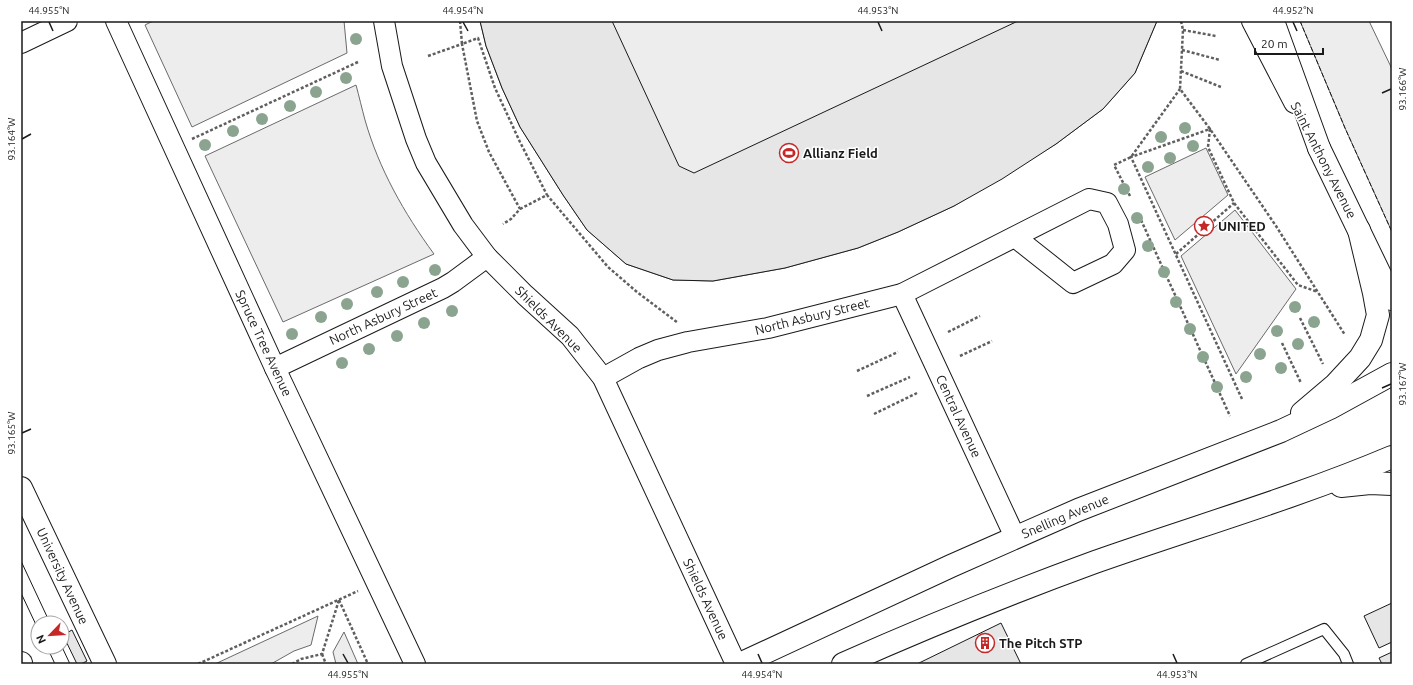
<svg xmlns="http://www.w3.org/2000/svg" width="1413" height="685" viewBox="0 0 1413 685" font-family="Ubuntu,sans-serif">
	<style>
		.green { fill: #ededed; stroke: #6a6a6a }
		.building { fill: #e6e6e6; stroke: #1a1a1a }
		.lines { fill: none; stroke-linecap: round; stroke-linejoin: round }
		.service-casing { stroke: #1a1a1a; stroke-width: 12 }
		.minor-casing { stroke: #1a1a1a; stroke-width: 22 }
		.tertiary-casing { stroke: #1a1a1a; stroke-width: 24 }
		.secondary-casing { stroke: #1a1a1a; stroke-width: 24 }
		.primary-casing { stroke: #1a1a1a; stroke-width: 24 }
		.motorway-casing { stroke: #1a1a1a; stroke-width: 24 }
		.path { stroke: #5f5f5f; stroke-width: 2.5; stroke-dasharray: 3 2; stroke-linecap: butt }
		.service { stroke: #fff; stroke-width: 10 }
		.minor { stroke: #fff; stroke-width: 20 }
		.tertiary { stroke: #fff; stroke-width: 22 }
		.secondary { stroke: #fff; stroke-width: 22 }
		.primary { stroke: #fff; stroke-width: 22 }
		.motorway { stroke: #fff; stroke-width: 22 }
		.tram { stroke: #1a1a1a; stroke-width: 1 }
		.fence { stroke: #1a1a1a; stroke-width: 1; stroke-dasharray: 5 2; stroke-linecap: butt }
		.tree { fill: #8aa48f }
		.ticks { fill: none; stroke: #1a1a1a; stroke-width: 1.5 }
		.labels { text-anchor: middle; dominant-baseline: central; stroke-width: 3; stroke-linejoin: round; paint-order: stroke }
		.poi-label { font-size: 13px; font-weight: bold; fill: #1a1a1a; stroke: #fff; text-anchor: start }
		.street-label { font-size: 13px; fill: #1a1a1a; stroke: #fff }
		.neatline { fill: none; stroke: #1a1a1a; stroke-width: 1.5 }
		.ticks-label { font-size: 10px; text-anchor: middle; fill: #1a1a1a }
	</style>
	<rect width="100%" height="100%" fill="#fff"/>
	<g class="green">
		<path d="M153,21H344L347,53L192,127L145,25Z"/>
		<path d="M480,21H1157L1135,73L1103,109L1056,144L954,206L898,232L858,248L785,268L713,281L673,280L626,264L587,230L563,195L520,127L502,88L486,46Z"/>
		<path d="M1300,21H1369L1392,69V232L1345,128Z"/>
		<path d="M356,85C359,96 362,109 365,120C379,169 404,213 434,254L283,322L205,156Z"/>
		<path d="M1206,148L1228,195L1175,240L1145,177Z"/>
		<path d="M1235,210L1296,289L1236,374L1181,256Z"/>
		<path d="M318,616L311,645L294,651L271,664H215Z"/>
		<path d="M344,632L358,664H336L333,652Z"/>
	</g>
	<g class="building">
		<path d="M480,21H612L679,166L694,173L1018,21H1157L1135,73L1103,109L1056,144L1002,179L954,206L898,232L858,248L785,268L713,281L673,280L626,264L587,230L563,195L520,127L502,88L486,46Z"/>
		<path d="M1392,603V642L1379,648L1364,616Z"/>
		<path d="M1001,623L1021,664H917Z"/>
		<path d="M72,630L87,661L81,664H77L63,635Z"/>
		<path d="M1392,652V664H1382L1379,658Z"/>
	</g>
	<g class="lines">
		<g class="service-casing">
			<path id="service" d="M1246,664L1324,629L1344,654L1348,664"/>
		</g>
		<g class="minor-casing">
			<g id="minor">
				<path d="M116,21L275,368L415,664"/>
				<path d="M384,21L392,66L416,139L426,163L463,225L487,257L525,295L570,336L603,378L736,664"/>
				<path d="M21,43L67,21"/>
				<path d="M902,294L1015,537"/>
				<path d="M275,368L443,288L453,282L487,257"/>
				<path d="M603,378L639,358L658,350L688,342L768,328L902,294L1089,199L1107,203L1118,224L1125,250L1113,264L1073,283L1015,237"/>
			</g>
		</g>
		<g class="tertiary-casing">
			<path id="tertiary" d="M1253,21L1295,102"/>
		</g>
		<g class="secondary-casing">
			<g id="secondary">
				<path d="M21,488L105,664"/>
				<path d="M21,663V664"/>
			</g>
		</g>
		<g class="primary-casing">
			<g id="primary">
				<path d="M1319,148L1392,299"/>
				<path d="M1302,413L1335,385L1360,358L1371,340L1378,315L1374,293L1359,230"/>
				<path d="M1341,486L1370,483L1392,484"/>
				<path d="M740,664L951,566L1078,510L1281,431L1330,408L1392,374"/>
				<path d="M843,664C926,627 1010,593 1095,562C1194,527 1295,498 1392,457"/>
			</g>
		</g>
		<g class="motorway-casing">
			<path id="motorway" d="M1273,21L1319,148"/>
		</g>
		<g class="path">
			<path d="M460,21L462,44L478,38L495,88L520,142L547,195"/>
			<path d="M1181,21L1183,30L1180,89L1210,129L1276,226L1345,335"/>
			<path d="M1183,30L1216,36"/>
			<path d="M1182,50L1220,60"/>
			<path d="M428,56L462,44L477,121L489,152L520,209L511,219L503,224"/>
			<path d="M1181,71L1221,87"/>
			<path d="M192,139L358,62"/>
			<path d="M1130,196L1114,165L1131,157L1180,89"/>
			<path d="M520,209L547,195L608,267L637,292L678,323"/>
			<path d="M1141,220L1230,416"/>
			<path d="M1176,254L1234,203"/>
			<path d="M1300,318L1323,364"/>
			<path d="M948,332L980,316"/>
			<path d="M1282,343L1301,383"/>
			<path d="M960,356L992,341"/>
			<path d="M857,371L898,352"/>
			<path d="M867,396L910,377"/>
			<path d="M1242,399L1131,157L1210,129L1208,147L1234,203L1298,285L1318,292"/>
			<path d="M874,414L917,393"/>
			<path d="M339,600L368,664"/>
			<path d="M322,654L326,664"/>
			<path d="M198,664L358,591"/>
			<path d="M292,664L301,659L322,654L339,600"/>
		</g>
		<use href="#service" class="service"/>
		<use href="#minor" class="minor"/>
		<use href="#tertiary" class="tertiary"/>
		<use href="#secondary" class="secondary"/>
		<use href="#primary" class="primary"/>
		<use href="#motorway" class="motorway"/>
		<g class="tram">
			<path d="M21,561L50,623"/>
			<path d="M21,593L38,629"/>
			<path d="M47,647L55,664"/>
			<path d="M62,647L70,664"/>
		</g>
		<path class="fence" d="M1300,21L1345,128L1392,232"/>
	</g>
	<g class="tree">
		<circle cx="356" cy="39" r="6"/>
		<circle cx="346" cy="78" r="6"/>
		<circle cx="316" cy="92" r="6"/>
		<circle cx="290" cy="106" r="6"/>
		<circle cx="262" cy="119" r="6"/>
		<circle cx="1185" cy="128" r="6"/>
		<circle cx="233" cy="131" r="6"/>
		<circle cx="1161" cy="137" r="6"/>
		<circle cx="205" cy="145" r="6"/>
		<circle cx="1193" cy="146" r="6"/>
		<circle cx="1170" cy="158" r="6"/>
		<circle cx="1148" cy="167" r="6"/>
		<circle cx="1124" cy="189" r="6"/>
		<circle cx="1137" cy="218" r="6"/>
		<circle cx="1148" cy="246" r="6"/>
		<circle cx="435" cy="270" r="6"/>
		<circle cx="1164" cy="272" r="6"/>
		<circle cx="403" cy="282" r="6"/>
		<circle cx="377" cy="292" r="6"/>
		<circle cx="1176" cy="302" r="6"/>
		<circle cx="347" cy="304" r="6"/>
		<circle cx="1295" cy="307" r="6"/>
		<circle cx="452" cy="311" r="6"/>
		<circle cx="321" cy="317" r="6"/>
		<circle cx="1314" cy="322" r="6"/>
		<circle cx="424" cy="323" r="6"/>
		<circle cx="1190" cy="329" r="6"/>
		<circle cx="1277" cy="331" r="6"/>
		<circle cx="292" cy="334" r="6"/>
		<circle cx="397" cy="336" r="6"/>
		<circle cx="1298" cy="344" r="6"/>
		<circle cx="369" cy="349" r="6"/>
		<circle cx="1260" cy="354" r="6"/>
		<circle cx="1203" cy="357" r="6"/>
		<circle cx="342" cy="363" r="6"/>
		<circle cx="1281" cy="368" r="6"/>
		<circle cx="1246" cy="377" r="6"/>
		<circle cx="1217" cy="387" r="6"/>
	</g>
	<path class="ticks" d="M49,22L53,31M463,22L468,31M878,22L882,31M1293,22L1297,31M1382,93L1391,89M22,139L31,134M1382,388L1391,384M22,433L31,429M343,654L348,663M758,654L762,663M1173,654L1177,663"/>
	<defs>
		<g id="stadium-ring" transform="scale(1)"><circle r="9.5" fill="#fff" stroke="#c62828" stroke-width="1.5"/><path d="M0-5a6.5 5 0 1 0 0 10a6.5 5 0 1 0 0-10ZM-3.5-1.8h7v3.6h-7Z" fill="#c62828"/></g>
		<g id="sight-ring" transform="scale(1)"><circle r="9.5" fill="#fff" stroke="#c62828" stroke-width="1.5"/><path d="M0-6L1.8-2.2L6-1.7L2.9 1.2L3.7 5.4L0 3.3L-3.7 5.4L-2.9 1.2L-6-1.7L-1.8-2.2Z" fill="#c62828"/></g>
		<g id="building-ring" transform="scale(1)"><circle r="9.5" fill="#fff" stroke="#c62828" stroke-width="1.5"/><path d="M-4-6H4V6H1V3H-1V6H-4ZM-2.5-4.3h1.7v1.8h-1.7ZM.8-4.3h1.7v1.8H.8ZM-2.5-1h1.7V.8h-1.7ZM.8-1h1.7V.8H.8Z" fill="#c62828"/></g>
	</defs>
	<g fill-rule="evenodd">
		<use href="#stadium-ring" x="789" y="153"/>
		<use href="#sight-ring" x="1204" y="226"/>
		<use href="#building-ring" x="985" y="643"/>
	</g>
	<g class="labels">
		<g class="poi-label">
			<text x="803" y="153">Allianz Field</text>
			<text x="1218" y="226">UNITED</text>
			<text x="999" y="643">The Pitch STP</text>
		</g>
		<g class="street-label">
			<text transform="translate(1324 160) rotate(63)">Saint Anthony Avenue</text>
			<text transform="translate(383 316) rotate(-25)">North Asbury Street</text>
			<text transform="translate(812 316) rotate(-14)">North Asbury Street</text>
			<text transform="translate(549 319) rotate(45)">Shields Avenue</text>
			<text transform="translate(264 343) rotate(65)">Spruce Tree Avenue</text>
			<text transform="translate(959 416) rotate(65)">Central Avenue</text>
			<text transform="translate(1065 516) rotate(-23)">Snelling Avenue</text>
			<text transform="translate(63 576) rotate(65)">University Avenue</text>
			<text transform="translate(706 599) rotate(65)">Shields Avenue</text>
		</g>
	</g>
	<rect width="1413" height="685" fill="none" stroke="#ffffff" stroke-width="44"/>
	<g transform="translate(50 635) rotate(245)"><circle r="19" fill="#ffffff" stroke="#a3a3a3"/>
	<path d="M0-3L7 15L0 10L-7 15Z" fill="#c62828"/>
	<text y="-6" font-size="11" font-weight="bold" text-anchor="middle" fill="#1a1a1a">N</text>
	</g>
	<path d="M1255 48v6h68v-6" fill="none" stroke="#1a1a1a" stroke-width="2"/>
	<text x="1261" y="48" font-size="12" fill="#1a1a1a" stroke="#ffffff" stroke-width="3" paint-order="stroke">20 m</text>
	<rect x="22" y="22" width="1369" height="641" class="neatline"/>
	<g class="ticks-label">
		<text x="49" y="14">44.955°N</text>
		<text x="463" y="14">44.954°N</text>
		<text x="878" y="14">44.953°N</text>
		<text x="1293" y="14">44.952°N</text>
		<text transform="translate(1402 89) rotate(-90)" y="4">93.166°W</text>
		<text transform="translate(11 139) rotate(-90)" y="4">93.164°W</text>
		<text transform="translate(1402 384) rotate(-90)" y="4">93.167°W</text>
		<text transform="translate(11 433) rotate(-90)" y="4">93.165°W</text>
		<text x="348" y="678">44.955°N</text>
		<text x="762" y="678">44.954°N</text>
		<text x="1177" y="678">44.953°N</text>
	</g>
</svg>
